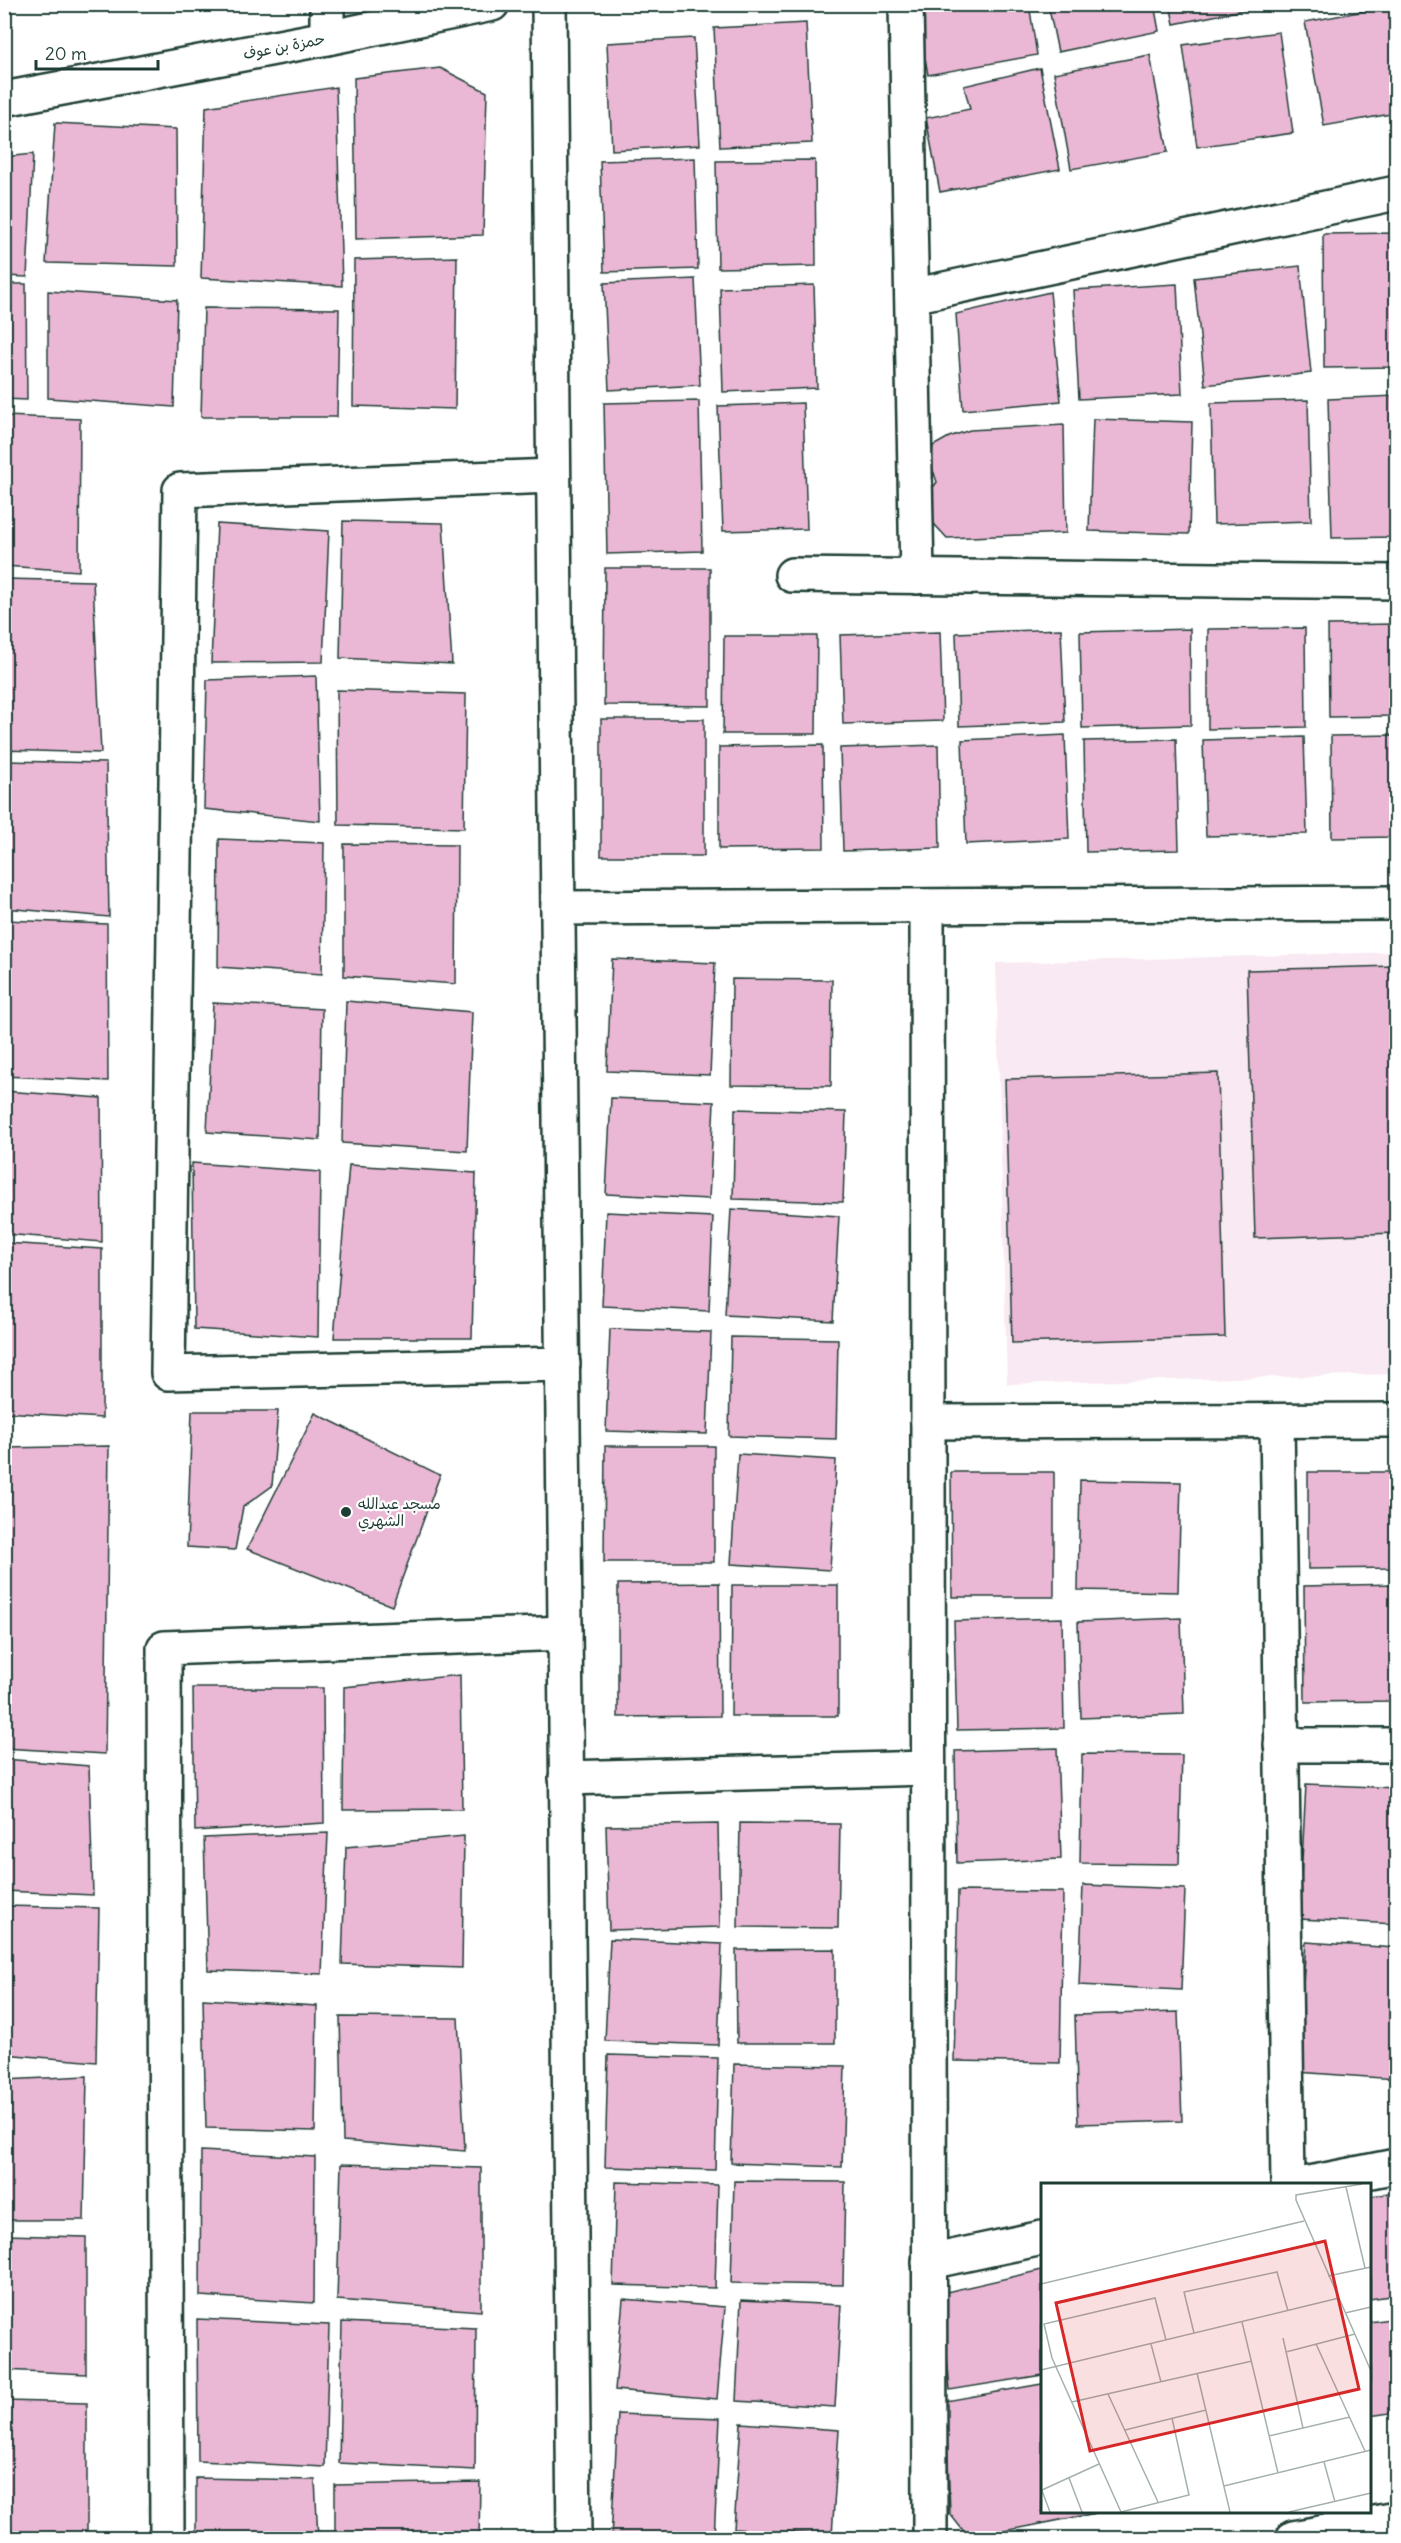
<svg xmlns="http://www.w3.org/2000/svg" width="1401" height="2543" viewBox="0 0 1401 2543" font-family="Delius,'Playpen Sans Arabic',sans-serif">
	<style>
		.built { fill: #f9e9f2 }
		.building { fill: #eab7d5; stroke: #1f3d34; stroke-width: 1.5 }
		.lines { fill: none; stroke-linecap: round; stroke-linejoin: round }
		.street-casing { stroke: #1f3d34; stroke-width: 38 }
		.street { stroke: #fff; stroke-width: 33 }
		.poi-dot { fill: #1f3d34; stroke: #fff; stroke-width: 2 }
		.labels { text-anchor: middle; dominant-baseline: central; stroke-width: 4.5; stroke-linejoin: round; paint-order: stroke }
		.street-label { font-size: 15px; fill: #1f3d34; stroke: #fff }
		.poi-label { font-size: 15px; fill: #1f3d34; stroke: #fff; text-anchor: start }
		.inset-road { fill: none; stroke: #a5b1ae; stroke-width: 1.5 }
		.view { fill: #d62828; fill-opacity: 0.15; stroke: #d62828; stroke-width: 3 }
		.inset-edge { fill: none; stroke: #1f3d34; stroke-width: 3 }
	</style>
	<rect width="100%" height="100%" fill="#fff"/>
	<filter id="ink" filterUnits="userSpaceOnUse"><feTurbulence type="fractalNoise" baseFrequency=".0167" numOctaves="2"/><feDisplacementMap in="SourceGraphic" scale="12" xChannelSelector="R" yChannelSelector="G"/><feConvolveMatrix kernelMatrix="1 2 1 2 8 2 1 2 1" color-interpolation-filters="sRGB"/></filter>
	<g filter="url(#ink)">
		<path class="built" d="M1396,952V1374L1007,1384L996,963Z"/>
		<g class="building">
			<path d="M916,4H1029L1037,55L928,75Z"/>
			<path d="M1048,4H1154L1159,31L1058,52Z"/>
			<path d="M1170,4H1272L1174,24Z"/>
			<path d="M1396,5V113L1324,126L1305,22Z"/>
			<path d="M806,23L812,143L720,147L714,28Z"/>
			<path d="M1279,32L1293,133L1197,147L1183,45Z"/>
			<path d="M694,38L700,145L612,150L607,43Z"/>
			<path d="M1150,55L1168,152L1071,169L1054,73Z"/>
			<path d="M440,68L487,92L483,235L356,239L354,78Z"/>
			<path d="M1040,68L1060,169L940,192L926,118L970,109L964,86Z"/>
			<path d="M336,87L342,286L201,278L206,107Z"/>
			<path d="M55,123L176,129L177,266L46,263Z"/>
			<path d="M33,154L27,277L4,276V157Z"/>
			<path d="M695,158L698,269L604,272L600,161Z"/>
			<path d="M815,160L816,266L718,268L716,161Z"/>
			<path d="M1396,233V367L1324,368L1323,234Z"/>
			<path d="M457,257L455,409L353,406L354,260Z"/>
			<path d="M1300,266L1311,373L1205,385L1194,278Z"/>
			<path d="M695,279L700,385L609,390L604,283Z"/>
			<path d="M4,284H26L27,400L4,399Z"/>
			<path d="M1177,284L1182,394L1079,399L1073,290Z"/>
			<path d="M814,285L817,388L723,392L720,288Z"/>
			<path d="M48,291L177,300L174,407L48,398Z"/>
			<path d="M1050,292L1061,401L963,410L956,314Z"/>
			<path d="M204,308L339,309L337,417H201Z"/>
			<path d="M1396,396V537L1332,538L1328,399Z"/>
			<path d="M1308,400L1311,521L1214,524L1211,403Z"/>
			<path d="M699,401L702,551L607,554L604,403Z"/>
			<path d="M803,403L807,529L723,531L718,406Z"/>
			<path d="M4,416L80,419L79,571L4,566Z"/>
			<path d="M1093,419L1192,422L1189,534L1089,531Z"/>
			<path d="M1064,425L1066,533L947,538L935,525L929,509L931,490L937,482L931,464L933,446L949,437L970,430Z"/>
			<path d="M343,521L443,523L452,664L340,658Z"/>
			<path d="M217,524L329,531L323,662L211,663Z"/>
			<path d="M605,568H710V706L604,705Z"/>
			<path d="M4,579L93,581L101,753L4,750Z"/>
			<path d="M1396,624V716L1329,717L1328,625Z"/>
			<path d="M1305,628L1306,727L1208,729V629Z"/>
			<path d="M1061,629L1065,722L959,726L956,633Z"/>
			<path d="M1190,629L1191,725L1082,728L1080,632Z"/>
			<path d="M940,632L943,721L843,724L840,635Z"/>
			<path d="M724,636H817L816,734H723Z"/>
			<path d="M316,676L320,821L204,809L207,680Z"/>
			<path d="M337,690L466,694L464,828L338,825Z"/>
			<rect x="601" y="719" width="103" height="137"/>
			<path d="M1065,735L1069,839L966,844L962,740Z"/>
			<path d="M1396,735V837L1332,838L1331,736Z"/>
			<path d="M1304,737L1307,834L1206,836L1203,740Z"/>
			<path d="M1176,739L1179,850L1086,852L1084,741Z"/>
			<path d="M823,745L824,848L719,849V747Z"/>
			<path d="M938,745L940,848L843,851L840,748Z"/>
			<path d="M4,761L106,763L109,917L4,908Z"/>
			<path d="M219,839L324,843L322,974L218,967Z"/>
			<path d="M344,844L457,845L456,984L344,976Z"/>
			<path d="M4,920L107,924L108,1081L4,1076Z"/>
			<path d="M612,959L715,963L710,1075L607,1071Z"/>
			<path d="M1396,966V1233L1255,1238L1247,970Z"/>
			<path d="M732,979L832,980L831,1086L731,1085Z"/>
			<path d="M346,1001L472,1012L467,1151L342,1143Z"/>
			<path d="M213,1003L322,1009L320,1140L207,1132Z"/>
			<path d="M1218,1073L1225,1337L1012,1343L1005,1079Z"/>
			<path d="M4,1091L101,1098L102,1242L4,1234Z"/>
			<path d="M611,1098L714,1102L709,1199L606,1194Z"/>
			<path d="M735,1109L846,1112L843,1202L733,1199Z"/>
			<path d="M192,1163L320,1172L318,1337L194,1329Z"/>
			<path d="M349,1165L476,1173L472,1338H334Z"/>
			<path d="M731,1209L839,1216L833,1321L725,1315Z"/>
			<path d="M606,1212L713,1217L709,1311L602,1306Z"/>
			<path d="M4,1243L102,1249V1418L4,1412Z"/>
			<path d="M610,1329L711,1332L707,1434L606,1431Z"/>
			<path d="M731,1337L838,1339L836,1439L729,1436Z"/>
			<path d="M192,1411H278L272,1486L243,1507L235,1550L187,1547Z"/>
			<path d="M315,1413L440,1475L392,1606L247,1549Z"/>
			<path d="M109,1446L105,1754L4,1748V1448Z"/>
			<path d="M605,1446H714V1562H604Z"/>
			<path d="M738,1454L836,1460L830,1570L731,1564Z"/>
			<path d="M951,1472H1054V1597H952Z"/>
			<path d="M1308,1472H1396V1568L1308,1569Z"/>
			<path d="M1080,1480L1181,1482L1178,1592L1078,1590Z"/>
			<path d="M719,1583L720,1716L618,1717V1584Z"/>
			<path d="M1396,1584V1701L1305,1702L1304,1586Z"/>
			<path d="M732,1585H838V1716H731Z"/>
			<path d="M1062,1618L1064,1728L957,1730L954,1621Z"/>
			<path d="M1181,1618L1184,1714L1081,1718L1078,1622Z"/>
			<path d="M460,1675L462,1809L343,1810L344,1687Z"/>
			<path d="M193,1688H323L324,1823L195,1831Z"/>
			<path d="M1057,1748L1061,1859L957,1863L955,1751Z"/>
			<path d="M1082,1754L1182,1755L1179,1864L1080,1863Z"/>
			<path d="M4,1759L89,1766L93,1895L4,1891Z"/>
			<path d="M1306,1784L1396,1788V1924L1299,1919Z"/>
			<path d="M740,1823L840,1824L838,1928L738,1927Z"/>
			<path d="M718,1824L720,1927L609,1930L606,1826Z"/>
			<path d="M328,1833L322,1974L208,1970L204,1838Z"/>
			<path d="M464,1836L462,1968L342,1964L346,1847Z"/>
			<path d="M1083,1885L1185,1889L1181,1990L1079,1985Z"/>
			<path d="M958,1891L1063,1892L1060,2063L954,2061Z"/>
			<path d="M4,1906L99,1908L96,2062L4,2054Z"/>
			<path d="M610,1939L722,1944L718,2045L605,2041Z"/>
			<path d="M1306,1942L1396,1948V2079L1297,2072Z"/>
			<path d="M835,1949V2043H737L736,1950Z"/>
			<path d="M203,1999L317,2006L315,2131L206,2128Z"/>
			<path d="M1178,2012L1182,2121L1078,2124L1075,2015Z"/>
			<path d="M340,2017L458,2018L465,2151L343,2141Z"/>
			<path d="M608,2055L718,2058L715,2170L605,2167Z"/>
			<path d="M734,2064L845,2066L842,2167L731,2163Z"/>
			<path d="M87,2076L84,2220H4V2080Z"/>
			<path d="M201,2151L315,2157L314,2303L200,2296Z"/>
			<path d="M341,2164L481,2168V2311L337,2300Z"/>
			<path d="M734,2181L845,2182L843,2285L731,2283Z"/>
			<path d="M616,2182L718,2185L715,2288L613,2285Z"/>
			<path d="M1396,2193V2295L1370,2299V2196Z"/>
			<path d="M4,2235L86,2237V2374L4,2370Z"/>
			<path d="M1042,2270V2375L950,2390L942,2293Z"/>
			<path d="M623,2299L725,2307L717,2399L615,2390Z"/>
			<path d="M741,2300L841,2305L835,2407L736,2401Z"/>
			<path d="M1396,2318V2412L1370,2416V2322Z"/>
			<path d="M197,2319L329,2325L325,2467L198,2461Z"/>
			<path d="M342,2322L476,2328L475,2470L339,2463Z"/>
			<path d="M1042,2384V2512L1096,2513L969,2538L950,2514L946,2401Z"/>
			<path d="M4,2401L87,2403V2538H4Z"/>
			<path d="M618,2414L720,2418L714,2538H611Z"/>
			<path d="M741,2423L839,2430L832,2535L734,2529Z"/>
			<path d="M196,2478L315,2480L318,2538H196Z"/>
			<path d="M480,2482L479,2538H335V2485Z"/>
		</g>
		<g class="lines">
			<g class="street-casing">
				<g id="street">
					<path d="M549,4L574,2538"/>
					<path d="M906,4L917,577"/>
					<path d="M327,38V4"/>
					<path d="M4,99L327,38L492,4"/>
					<path d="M912,296L1396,193"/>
					<path d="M553,476L180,490L168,1373L563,1364"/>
					<path d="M792,575L1396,582"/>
					<path d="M927,906L930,2538"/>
					<path d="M558,908L1396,903"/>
					<path d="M1277,1421L1288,2184"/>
					<path d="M928,1422L1396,1420"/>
					<path d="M1281,1745H1396"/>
					<path d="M566,1778L928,1768"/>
					<path d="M1305,2184L1396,2166"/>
					<path d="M929,2262L1042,2238"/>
					<path d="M167,2538L164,1648L565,1633"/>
					<path d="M1293,2538L1396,2519"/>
				</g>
			</g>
			<use href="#street" class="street"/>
		</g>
	</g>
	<circle class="poi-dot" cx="346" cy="1512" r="6"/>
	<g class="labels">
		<g class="street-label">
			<text transform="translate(284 46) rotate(-11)">حمزة بن عوف</text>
		</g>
		<g class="poi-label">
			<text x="358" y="1503">مسجد عبدالله<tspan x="358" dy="17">الشهري</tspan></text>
		</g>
	</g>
	<g transform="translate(1041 2183)">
		<rect width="330" height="330" fill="#fff"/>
		<path class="inset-road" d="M321,1L255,12V17L330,188M305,4L324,85M287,93L330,84M0,101L263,38M304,130L330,124M201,139L237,290M153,150L143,109L236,89L247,128M242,155L262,245M110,161L120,199M275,161L324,268M245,169L314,151M0,187L298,115M156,190L189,329M67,211L117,319M31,219L211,178M84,247L165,227M228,253L309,234M283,279L294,319M28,295L41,329M183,303L330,267M0,305L9,329M1,307L58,281M80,329L11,175L3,141L114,115L125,157M80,329L148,312L131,235M248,329L330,310"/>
		<path class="view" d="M284,58L318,206L49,268L15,120Z"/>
		<rect width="330" height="330" class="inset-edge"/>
	</g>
	<rect width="1401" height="2543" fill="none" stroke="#fff" stroke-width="24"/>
	<rect x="12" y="12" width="1377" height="2519" fill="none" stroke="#1f3d34" stroke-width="2" filter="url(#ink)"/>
	<path d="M36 60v9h122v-9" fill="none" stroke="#1f3d34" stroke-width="3"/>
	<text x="45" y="60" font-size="18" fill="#1f3d34" stroke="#ffffff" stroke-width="4.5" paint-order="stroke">20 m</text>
</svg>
